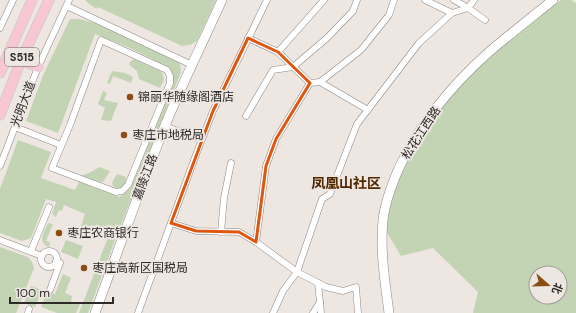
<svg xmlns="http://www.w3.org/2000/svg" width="576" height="313" viewBox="0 0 576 313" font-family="'DM Sans','Noto Sans SC',sans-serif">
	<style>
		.green { fill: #c3d4b4; fill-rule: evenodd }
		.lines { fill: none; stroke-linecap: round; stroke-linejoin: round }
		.street-casing { stroke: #8e8783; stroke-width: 7 }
		.secondary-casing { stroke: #8e8783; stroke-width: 10 }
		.primary-casing { stroke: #c4c3c3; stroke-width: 11 }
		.street { stroke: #fff; stroke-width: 6 }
		.secondary { stroke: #fff; stroke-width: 9 }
		.primary { stroke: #f7c7d4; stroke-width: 10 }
		.marked { fill: none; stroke: #df570d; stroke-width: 3; stroke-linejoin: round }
		.poi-dot { fill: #8c4d14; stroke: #ede6e1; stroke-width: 1.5 }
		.labels { text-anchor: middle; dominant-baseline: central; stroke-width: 4; stroke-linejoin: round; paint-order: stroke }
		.shield { fill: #ede6e1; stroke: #676260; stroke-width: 1 }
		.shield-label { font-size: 11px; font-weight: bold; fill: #2d2a28 }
		.poi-label { font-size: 12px; fill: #2d2a28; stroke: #ede6e1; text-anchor: start }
		.street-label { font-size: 12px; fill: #2d2a28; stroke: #ede6e1 }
		.quarter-label { font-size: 14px; font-weight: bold; fill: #512700; stroke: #ede6e1 }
	</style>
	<rect width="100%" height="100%" fill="#ede6e1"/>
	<g class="green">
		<path d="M85,0H216L197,41L190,45L182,46L98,7L97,9L89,4Z"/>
		<path d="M561,0H571L576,3V313H473L478,292L433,248L401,256L386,231L390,196L415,143L451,95L489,56ZM536,273H560V297H536Z"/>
		<path d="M70,19H79L99,24L176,58L180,63L181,72L117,235L88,313H79L110,232L91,225L88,233L80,229L85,214L64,205L62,211L59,210L56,217L52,214L56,202L46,199L31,238L22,241L0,233V189L18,140L51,152L41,178L75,190L79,182L119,197L124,194L130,189L171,87L173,76L170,68L130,48L95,34L58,133L26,121L44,73Z"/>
		<path d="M134,59L162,72L164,80L160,88L139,79L137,71L129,65L130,62Z"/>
		<path d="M113,71L125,73L133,77L131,83L113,76L110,84L107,83L110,75Z"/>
		<path d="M103,91L107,93L104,100L118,103L111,121L101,120L105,108L98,104Z"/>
		<path d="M99,167L110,171L103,182H100L81,176L93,171Z"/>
		<path d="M117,174L126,177C127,183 123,189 117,189L113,186L112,182Z"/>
		<path d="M48,223L53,224L46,241L50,242L49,247C37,242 44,232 48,223Z"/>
		<path d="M66,240L83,246L78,259L61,252Z"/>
		<path d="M0,247L28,257L32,262L34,268L16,313H0Z"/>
		<path d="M63,274L71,278L65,293L72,296L71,301L80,304L76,313H57L41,307L47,292L55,294Z"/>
		<path d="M31,286L42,290L35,307L24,303Z"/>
	</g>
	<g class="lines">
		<g class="street-casing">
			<g id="street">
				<path d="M425,0L452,13"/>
				<path d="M454,0L468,8L485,20"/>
				<path d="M67,6L192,65"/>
				<path d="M0,28L13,0"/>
				<path d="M248,38L278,52L310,83L320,82L368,110"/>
				<path d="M101,40L167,70L170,76V83L128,185L122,191L116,192L52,168L70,125Z"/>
				<path d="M278,52L324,0"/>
				<path d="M320,82L361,50L389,15L394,0"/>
				<path d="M246,116L273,70L293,67L327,38L353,11L357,0"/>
				<path d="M165,126L201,140"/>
				<path d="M15,127L61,145"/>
				<path d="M0,166L38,67L69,0"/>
				<path d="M171,223L196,231L239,232L256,242L297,272L326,287L343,291L356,287L358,313"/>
				<path d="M221,232L224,198L231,163"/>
				<path d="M0,240L42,256"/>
				<path d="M256,242L266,166L276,139L310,83"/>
				<path d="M31,251L49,207"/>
				<circle cx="49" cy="259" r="8"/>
				<path d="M318,283L321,313"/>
				<path d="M50,290L60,263L56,261"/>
				<path d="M28,313L29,309"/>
				<path d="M138,313L197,152L213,111L267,0"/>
				<path d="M273,313L283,291L297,272L322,199L330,194L357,124L419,43L452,13L468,8L474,0"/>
				<path d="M313,313L320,302"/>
			</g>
		</g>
		<g class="secondary-casing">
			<g id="secondary">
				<path d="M95,313C118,251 140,189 164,128C182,84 203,42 222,0"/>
				<path d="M389,313C385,282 380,251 383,220C385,202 392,184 399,168C420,123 453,84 489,52C510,34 532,17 553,0"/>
			</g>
		</g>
		<g class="primary-casing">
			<g id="primary">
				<path d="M21,60L38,67"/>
				<path d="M0,73L32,0"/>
				<path d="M0,115L21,60L49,0"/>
			</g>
		</g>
		<use href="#street" class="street"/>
		<use href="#secondary" class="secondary"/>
		<use href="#primary" class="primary"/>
	</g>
	<path class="marked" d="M248,38L278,52L310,83L276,139L266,166L256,242L239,232L196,231L171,223L213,111Z"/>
	<g class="poi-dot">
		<circle cx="130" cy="97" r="4"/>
		<circle cx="124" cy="135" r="4"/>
		<circle cx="59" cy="233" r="4"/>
		<circle cx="84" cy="268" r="4"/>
	</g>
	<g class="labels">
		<rect class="shield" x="5" y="48" width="34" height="18" rx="3"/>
		<g class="shield-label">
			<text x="22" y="57">S515</text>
		</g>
		<g class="poi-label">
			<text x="138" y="97">锦丽华随缘阁酒店</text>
			<text x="132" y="135">枣庄市地税局</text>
			<text x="67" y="233">枣庄农商银行</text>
			<text x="92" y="268">枣庄高新区国税局</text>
		</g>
		<g class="street-label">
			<text transform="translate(23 104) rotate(-69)">光明大道</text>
			<text transform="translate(421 133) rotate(-57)">松花江西路</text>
			<text transform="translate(145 177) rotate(-69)">嘉陵江路</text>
		</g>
		<g class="quarter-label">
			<text x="346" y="183">凤凰山社区</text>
		</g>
	</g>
	<g transform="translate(548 285) rotate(110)"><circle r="19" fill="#ede6e1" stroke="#a09b97"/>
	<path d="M0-3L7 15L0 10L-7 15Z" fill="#8c4d14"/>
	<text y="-6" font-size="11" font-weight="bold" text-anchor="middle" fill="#2d2a28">北</text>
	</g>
	<path d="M10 297v6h103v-6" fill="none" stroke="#2d2a28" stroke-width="2"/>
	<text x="16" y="297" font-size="12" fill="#2d2a28" stroke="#ede6e1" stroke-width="3" paint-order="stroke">100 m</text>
</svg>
